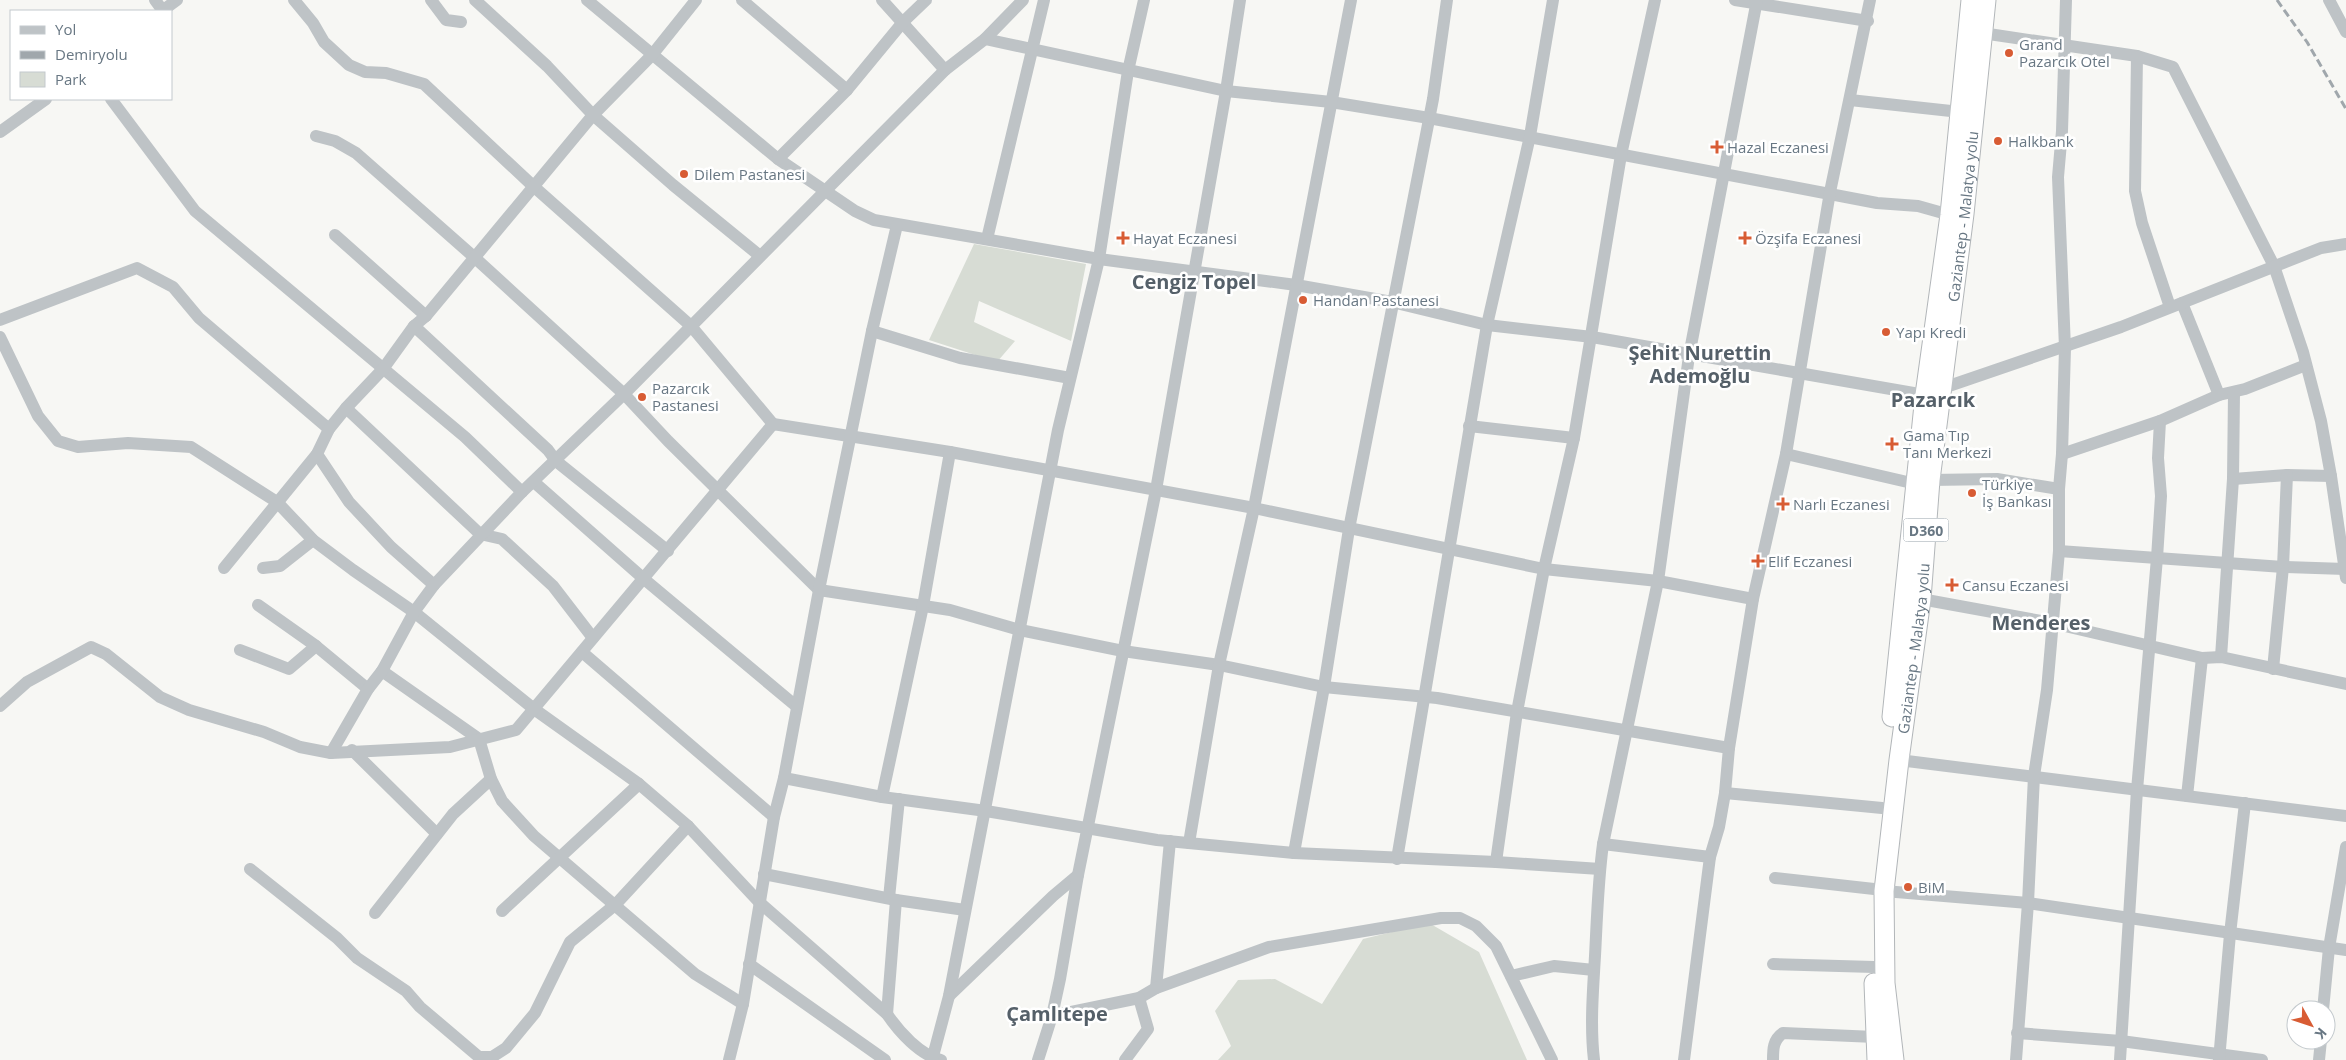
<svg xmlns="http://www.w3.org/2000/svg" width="2346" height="1060" viewBox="0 0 2346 1060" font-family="'Open Sans',sans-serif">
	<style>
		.green { fill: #d7dcd4 }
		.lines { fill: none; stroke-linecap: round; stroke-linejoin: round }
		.highway-casing { stroke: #b2b6b9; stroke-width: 21 }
		.minor { stroke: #bec3c6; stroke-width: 12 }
		.highway { stroke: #fff; stroke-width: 19 }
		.rail { stroke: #a0a7ac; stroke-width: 3; stroke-dasharray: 8 4; stroke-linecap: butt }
		.poi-dot { fill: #d85c34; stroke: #fff; stroke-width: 2 }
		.labels { text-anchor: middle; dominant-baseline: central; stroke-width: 5; stroke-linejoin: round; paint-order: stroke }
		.shield { fill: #fff; stroke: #95a0a8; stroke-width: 1 }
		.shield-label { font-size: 14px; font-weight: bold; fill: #687783 }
		.poi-label { font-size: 15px; fill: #687783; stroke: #fff; text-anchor: start }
		.street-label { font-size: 15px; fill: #687783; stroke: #fff }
		.district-label { font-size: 20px; font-weight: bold; fill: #556069; stroke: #fff }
	</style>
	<rect width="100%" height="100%" fill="#f7f7f4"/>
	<g class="green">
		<path d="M974,244L1086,264L1071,341L979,301L974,322L1015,341L997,362L929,340Z"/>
		<path d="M1429,923L1479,952L1527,1060H1218L1231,1046L1215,1011L1238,980L1275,979L1322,1004L1363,939Z"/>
	</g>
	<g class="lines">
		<g class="highway-casing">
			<g id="highway">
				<path d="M1892,717L1925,395L1950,215L1971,0"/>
				<path d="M1874,983L1877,1060"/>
				<path id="s1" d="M1894,1060L1885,983L1884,891L1899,760L1921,599L1930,480L1964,214L1986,0"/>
			</g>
		</g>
		<g class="minor">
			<path d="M155,0L163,11"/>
			<path d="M294,0L313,23L324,42L349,65L365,72L386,73L424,84L532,185L691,326L773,424"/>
			<path d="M431,0L446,20L461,22"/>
			<path d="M475,0L547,66L593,115L673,185L760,256"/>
			<path d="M587,0L778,159L855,211L874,220L1099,259L1296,285L1392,302L1487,325L1592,337L1925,395"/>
			<path d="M742,0L847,90"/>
			<path d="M882,0L945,70"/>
			<path d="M1735,0L1868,21"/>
			<path d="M2329,0L2346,32"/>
			<path d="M162,11L177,0"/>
			<path d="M1982,33L2137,56L2173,67L2274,266L2303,352L2321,421L2331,476L2346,578"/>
			<path d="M985,39L1226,91L1331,102L1429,118L1877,203L1918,206L1950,215"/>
			<path d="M2137,56L2135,191L2142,223L2170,307"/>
			<path d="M111,99L195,211L465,437L522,492"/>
			<path d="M1850,100L1960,112"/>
			<path d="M0,132L46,99"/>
			<path d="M316,136L335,141L356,153L474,257L624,394L668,441L819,590L950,610L1020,630L1123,651L1219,665L1324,687L1437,698L1729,748"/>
			<path d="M778,159L847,90L903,22L926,0"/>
			<path d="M335,235L426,316"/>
			<path d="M987,239L1044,0"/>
			<path d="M2182,303L2219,395"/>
			<path d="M0,320L137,268L173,287L199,318L329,429"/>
			<path d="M414,326L548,450L556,461L668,551"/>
			<path d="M872,331L960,358L1070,378"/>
			<path d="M0,337L38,416L58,441L78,447L128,443L191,447L277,502L313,540L353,570L414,612L534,709L639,784L688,826L759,902L887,1014C899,1032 920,1055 941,1060"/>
			<path d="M1943,388L2121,327L2321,248L2346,244"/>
			<path d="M346,408L480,534L502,539L553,586L593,638"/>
			<path d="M1469,426L1574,438"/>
			<path d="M317,454L349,502L391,547L434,585"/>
			<path d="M1786,454L1916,484"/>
			<path d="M2062,454L2160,421L2219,395L2245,389L2306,365"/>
			<path d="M2233,479L2287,475L2331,476"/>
			<path d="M1930,480L1997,479L2059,489"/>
			<path d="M534,482L644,579L796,706"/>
			<path d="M2059,551L2283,567L2345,569"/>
			<path d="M224,568L317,454L329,429L346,408L383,369L414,326L426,316L593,115L652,55L696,0"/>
			<path d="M263,568L280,566L313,540"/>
			<path d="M1921,599L2052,623L2202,658L2221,657L2346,684"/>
			<path d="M258,605L316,646"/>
			<path d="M240,650L289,669L316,646L368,689"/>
			<path d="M582,652L774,817"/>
			<path d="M2221,657L2233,479L2234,393"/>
			<path d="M2273,669L2283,567L2287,475"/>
			<path d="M382,671L479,739L491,779L502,801L534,836L695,974L743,1004"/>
			<path d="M0,706L27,682L91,647L106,654L160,697L189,710L264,732L300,747L331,753L450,747L516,730L773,424L950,452L1254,508L1544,569L1658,581L1753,599"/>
			<path d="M352,750L437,834"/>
			<path d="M331,753L368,689L382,671L414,612L434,585L522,492L624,394L945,70L985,39L1023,0"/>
			<path d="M1899,760L2346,816"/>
			<path d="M784,778L882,797L986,811L1157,840L1294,853L1496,862L1600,869"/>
			<path d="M1725,793L1882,808"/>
			<path d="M2187,796L2202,658"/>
			<path d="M882,797L923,606L950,452"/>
			<path d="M1189,843L1219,665L1254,508L1351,0"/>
			<path d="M1603,844L1710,857"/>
			<path d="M1294,853L1324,687L1349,529L1433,99L1447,0"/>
			<path d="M1397,859L1487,325L1530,136L1553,0"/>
			<path d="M1496,862L1517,712L1544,569L1574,438L1621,155L1655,0"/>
			<path d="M250,869L337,938L357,958L406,991L420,1007L479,1057H492L506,1048L535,1013L570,942L616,904L688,826"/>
			<path d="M764,874L896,900L965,910"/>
			<path d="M1775,878L1874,889"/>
			<path d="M1884,891L2028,903L2346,950"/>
			<path d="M889,898L899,799"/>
			<path d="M502,911L639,784"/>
			<path d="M375,913L453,814L491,779"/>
			<path d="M749,964L885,1060"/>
			<path d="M1773,964L1874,967"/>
			<path d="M1511,976L1554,966L1594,970"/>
			<path d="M1156,988L1170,841"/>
			<path d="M949,996L1053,896L1078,875"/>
			<path d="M2323,1010L2329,948L2346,847"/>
			<path d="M887,1014L896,900"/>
			<path d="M1052,1016L1139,998L1156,988L1269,947L1441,918H1460L1476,926L1496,946L1552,1060"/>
			<path d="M2017,1033L2121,1041L2262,1060"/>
			<path d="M729,1060L743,1004L774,817L784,778L819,590L872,331L897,225"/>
			<path d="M932,1060L949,996L1058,430L1099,259L1128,71L1144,0"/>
			<path d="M1038,1060L1052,1016L1060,979L1078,875L1156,490L1226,91L1240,0"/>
			<path d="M1125,1060L1148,1029L1139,998"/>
			<path d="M1594,1060C1590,1026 1593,990 1595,956C1597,918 1598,881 1603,844L1658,581L1689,356L1757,0"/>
			<path d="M1684,1060L1710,857L1719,827L1725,793L1729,748L1753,599L1786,454L1830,192L1870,0"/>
			<path d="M1773,1060C1773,1049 1773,1040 1783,1033L1875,1037"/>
			<path d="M2016,1060L2028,903L2034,776L2047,690L2059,551V489L2062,454L2065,348L2058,177L2062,131L2066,0"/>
			<path d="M2120,1060L2137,790L2157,558L2161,496L2158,458L2160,421"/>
			<path d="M2219,1060L2230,934L2245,803"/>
			<path d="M2319,1060L2321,1040"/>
		</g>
		<use href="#highway" class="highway"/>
		<path class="rail" d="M2277,0L2307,42L2346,109"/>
	</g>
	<g class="poi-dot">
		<circle cx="2009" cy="53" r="5"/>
		<circle cx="1998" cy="141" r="5"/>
		<path d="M1714.5 139.5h5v5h5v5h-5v5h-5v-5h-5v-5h5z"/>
		<circle cx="684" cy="174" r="5"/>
		<path d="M1120.5 230.5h5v5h5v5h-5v5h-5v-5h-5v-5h5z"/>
		<path d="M1742.5 230.5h5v5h5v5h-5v5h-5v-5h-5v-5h5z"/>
		<circle cx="1303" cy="300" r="5"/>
		<circle cx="1886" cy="332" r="5"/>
		<circle cx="642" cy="397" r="5"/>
		<path d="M1889.5 436.5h5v5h5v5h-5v5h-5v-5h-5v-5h5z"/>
		<circle cx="1972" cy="493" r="5"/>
		<path d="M1780.5 496.5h5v5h5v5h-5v5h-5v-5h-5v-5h5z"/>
		<path d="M1755.5 553.5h5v5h5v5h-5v5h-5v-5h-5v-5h5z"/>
		<path d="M1949.5 577.5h5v5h5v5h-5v5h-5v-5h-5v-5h5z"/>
		<circle cx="1908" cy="887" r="5"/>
	</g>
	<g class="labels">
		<rect class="shield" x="1903.5" y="518.5" width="45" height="23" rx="4"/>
		<g class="shield-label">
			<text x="1926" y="530">D360</text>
		</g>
		<g class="poi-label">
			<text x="2019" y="44">Grand<tspan x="2019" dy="17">Pazarcık Otel</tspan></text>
			<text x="2008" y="141">Halkbank</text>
			<text x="1727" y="147">Hazal Eczanesi</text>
			<text x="694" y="174">Dilem Pastanesi</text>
			<text x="1133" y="238">Hayat Eczanesi</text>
			<text x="1755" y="238">Özşifa Eczanesi</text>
			<text x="1313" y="300">Handan Pastanesi</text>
			<text x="1896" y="332">Yapı Kredi</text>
			<text x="652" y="388">Pazarcık<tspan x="652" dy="17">Pastanesi</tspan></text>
			<text x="1903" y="435">Gama Tıp<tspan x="1903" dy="17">Tanı Merkezi</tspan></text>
			<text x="1982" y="484">Türkiye<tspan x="1982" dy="17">İş Bankası</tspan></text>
			<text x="1793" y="504">Narlı Eczanesi</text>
			<text x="1768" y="561">Elif Eczanesi</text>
			<text x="1962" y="585">Cansu Eczanesi</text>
			<text x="1918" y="887">BiM</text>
		</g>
		<g class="street-label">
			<text stroke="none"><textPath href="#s1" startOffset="849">Gaziantep - Malatya yolu</textPath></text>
			<text stroke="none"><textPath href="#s1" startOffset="414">Gaziantep - Malatya yolu</textPath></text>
		</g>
		<g class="district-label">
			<text x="1194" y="281">Cengiz Topel</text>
			<text x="1700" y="352">Şehit Nurettin<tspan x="1700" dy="23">Ademoğlu</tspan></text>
			<text x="1933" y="399">Pazarcık</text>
			<text x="2041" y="622">Menderes</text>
			<text x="1057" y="1013">Çamlıtepe</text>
		</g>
	</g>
	<rect x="10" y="10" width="162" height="90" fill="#ffffff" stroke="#c3c9cd"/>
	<rect x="20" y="26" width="25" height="8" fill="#bec3c6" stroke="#c3c9cd"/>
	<text x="55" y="35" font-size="15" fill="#687783">Yol</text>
	<rect x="20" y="51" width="25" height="8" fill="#a0a7ac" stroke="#c3c9cd"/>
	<text x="55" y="60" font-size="15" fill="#687783">Demiryolu</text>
	<rect x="20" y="72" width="25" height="15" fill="#d7dcd4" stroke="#c3c9cd"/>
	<text x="55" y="85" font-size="15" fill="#687783">Park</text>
	<g transform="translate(2311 1025) rotate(130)"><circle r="24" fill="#ffffff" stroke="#c3c9cd"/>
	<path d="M0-4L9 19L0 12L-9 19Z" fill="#d85c34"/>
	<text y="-8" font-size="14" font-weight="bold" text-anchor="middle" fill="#687783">K</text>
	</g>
</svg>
